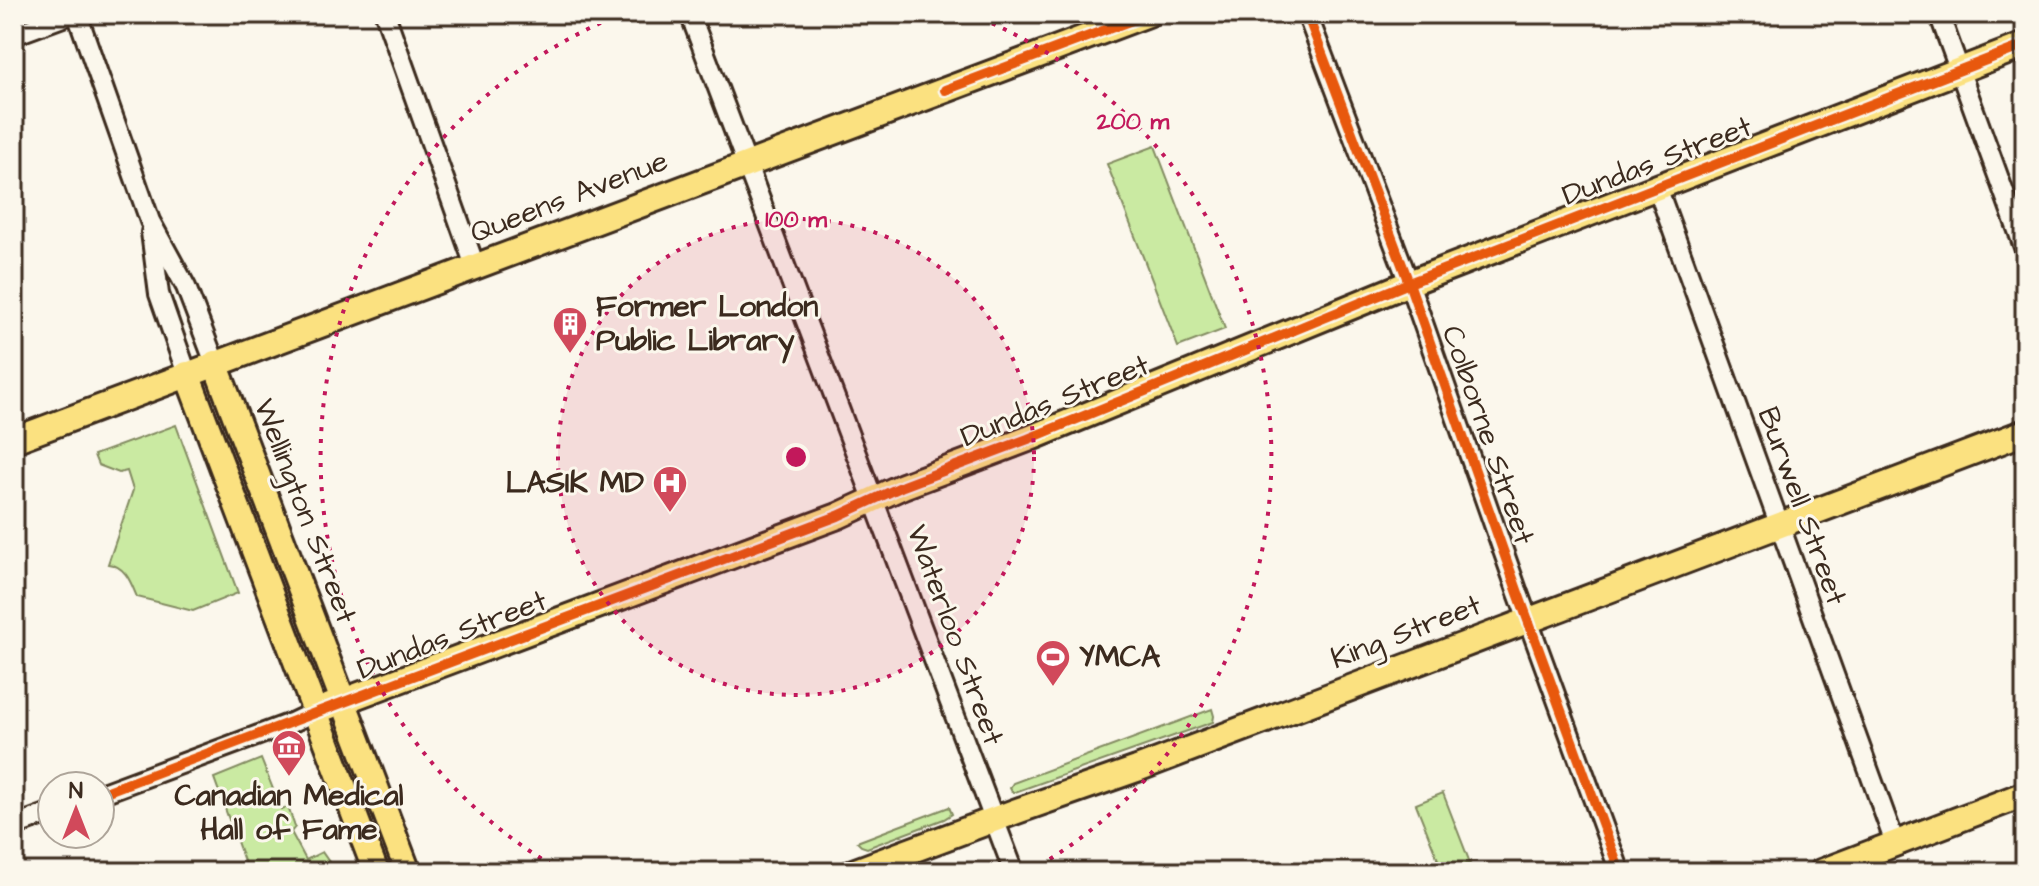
<svg xmlns="http://www.w3.org/2000/svg" width="2039" height="886" viewBox="0 0 2039 886" font-family="'Architects Daughter',sans-serif">
	<style>
		.green { fill: #caeaa2; stroke: #828a60; stroke-width: 2 }
		.lines { fill: none; stroke-linecap: round; stroke-linejoin: round }
		.minor-casing { stroke: #3b2a1e; stroke-width: 24 }
		.major-casing { stroke: #3b2a1e; stroke-width: 30 }
		.minor { stroke: #fbf7ec; stroke-width: 18 }
		.major { stroke: #fbe180; stroke-width: 24 }
		.cycleway-casing { stroke: #fbf7ec; stroke-width: 15 }
		.cycleway { stroke: #e8590c; stroke-width: 10 }
		.ring { fill: none; stroke: #c2185b; stroke-width: 4; stroke-dasharray: 4 8 }
		.labels { text-anchor: middle; dominant-baseline: central; stroke-width: 6; stroke-linejoin: round; paint-order: stroke }
		.street-label { font-size: 30px; fill: #3b2a1e; stroke: #fbf7ec }
		.poi-label { font-size: 30px; font-weight: bold; fill: #3b2a1e; stroke: #fbf7ec; text-anchor: start }
		.centre { fill: #c2185b; stroke: #fbf7ec; stroke-width: 4 }
		.ring-label { font-size: 24px; text-anchor: middle; font-weight: bold; fill: #c2185b; stroke: #fbf7ec; stroke-width: 6; stroke-linejoin: round; paint-order: stroke }
	</style>
	<rect width="100%" height="100%" fill="#fbf7ec"/>
	<filter id="ink" filterUnits="userSpaceOnUse"><feTurbulence type="fractalNoise" baseFrequency=".0125" numOctaves="2"/><feDisplacementMap in="SourceGraphic" scale="16" xChannelSelector="R" yChannelSelector="G"/><feConvolveMatrix kernelMatrix="1 2 1 2 8 2 1 2 1" color-interpolation-filters="sRGB"/></filter>
	<g filter="url(#ink)">
		<g class="green">
			<path d="M1155,146L1225,329L1178,347L1107,164Z"/>
			<path d="M176,425L238,593L193,611L137,597C131,583 126,566 108,564L133,490L127,471L119,473L98,465L94,455Z"/>
			<path d="M1212,709L1214,716L1213,722L1015,792H1012L1010,788L1013,783Z"/>
			<path d="M261,759L281,809L288,807L295,827L291,832L306,860L322,852L336,872H248L214,778Z"/>
			<path d="M1443,793L1470,863L1445,872H1443L1416,804Z"/>
			<path d="M949,807L952,814L944,819L867,848L861,846L857,842Z"/>
		</g>
		<g class="lines">
			<g class="minor-casing">
				<g id="minor">
					<path d="M77,14L150,221L186,287L215,363"/>
					<path d="M385,14L475,266"/>
					<path d="M690,14L1014,872"/>
					<path d="M1307,14L1409,283L1518,593L1620,872"/>
					<path d="M1939,14L2025,250"/>
					<path d="M14,35L71,14"/>
					<path d="M1657,187L1895,843"/>
					<path d="M151,232L159,294L187,374"/>
					<path d="M100,794L291,723L314,712"/>
					<path d="M14,826L52,812"/>
				</g>
			</g>
			<g class="major-casing">
				<g id="major">
					<path d="M215,363L408,872"/>
					<path d="M187,374L376,872"/>
					<path d="M14,440L1148,14"/>
					<path d="M314,712L838,516L903,486L1028,439L1409,283L2025,45"/>
					<path d="M853,872L1017,811L1137,769L2025,432"/>
					<path d="M1821,872L2025,794"/>
				</g>
			</g>
			<use href="#minor" class="minor"/>
			<use href="#major" class="major"/>
			<g class="cycleway-casing">
				<g id="cycleway">
					<path d="M1307,14L1409,283L1518,593L1620,872"/>
					<path d="M945,90L1148,14"/>
					<path d="M100,794L838,516L903,486L1028,439L1409,283L2025,45"/>
				</g>
			</g>
			<use href="#cycleway" class="cycleway"/>
		</g>
	</g>
	<circle cx="796" cy="457" r="238" fill="#c2185b" fill-opacity=".12"/>
	<g class="ring">
		<circle cx="796" cy="457" r="238"/>
		<path d="M562 871A476 476 0 0 1 622 14M970 14A476 476 0 0 1 1030 871"/>
	</g>
	<defs>
		<g id="building-pin" transform="scale(1.8)"><path d="M0 17L-7.5 6A9.5 9.5 0 1 1 7.5 6Z" fill="#d1495b" stroke="#fbf7ec"/><path d="M-4-6H4V6H1V3H-1V6H-4ZM-2.5-4.3h1.7v1.8h-1.7ZM.8-4.3h1.7v1.8H.8ZM-2.5-1h1.7V.8h-1.7ZM.8-1h1.7V.8H.8Z" fill="#fff"/></g>
		<g id="hospital-pin" transform="scale(1.8)"><path d="M0 17L-7.5 6A9.5 9.5 0 1 1 7.5 6Z" fill="#d1495b" stroke="#fbf7ec"/><path d="M-5-5h3v3.5h4V-5h3V5h-3V1.5h-4V5h-3Z" fill="#fff"/></g>
		<g id="stadium-pin" transform="scale(1.8)"><path d="M0 17L-7.5 6A9.5 9.5 0 1 1 7.5 6Z" fill="#d1495b" stroke="#fbf7ec"/><path d="M0-5a6.5 5 0 1 0 0 10a6.5 5 0 1 0 0-10ZM-3.5-1.8h7v3.6h-7Z" fill="#fff"/></g>
		<g id="museum-pin" transform="scale(1.8)"><path d="M0 17L-7.5 6A9.5 9.5 0 1 1 7.5 6Z" fill="#d1495b" stroke="#fbf7ec"/><path d="M0-6L6-3V-2H-6V-3ZM-5-1h2V3h-2ZM-1-1h2V3h-2ZM3-1h2V3H3ZM-6 4H6V6H-6Z" fill="#fff"/></g>
	</defs>
	<g fill-rule="evenodd">
		<use href="#building-pin" x="570" y="324"/>
		<use href="#hospital-pin" x="670" y="483"/>
		<use href="#stadium-pin" x="1053" y="657"/>
		<use href="#museum-pin" x="289" y="747"/>
	</g>
	<g class="labels">
		<g class="street-label">
			<text transform="translate(1657 161) rotate(-21)">Dundas Street</text>
			<text transform="translate(569 197) rotate(-21)">Queens Avenue</text>
			<text transform="translate(1055 401) rotate(-22)">Dundas Street</text>
			<text transform="translate(1488 435) rotate(71)">Colborne Street</text>
			<text transform="translate(1802 506) rotate(70)">Burwell Street</text>
			<text transform="translate(305 511) rotate(69)">Wellington Street</text>
			<text transform="translate(1406 632) rotate(-21)">King Street</text>
			<text transform="translate(452 635) rotate(-21)">Dundas Street</text>
			<text transform="translate(955 635) rotate(70)">Waterloo Street</text>
		</g>
		<g class="poi-label">
			<text x="596" y="307">Former London<tspan x="596" dy="34">Public Library</tspan></text>
			<text x="644" y="483" text-anchor="end">LASIK MD</text>
			<text x="1079" y="657">YMCA</text>
			<text x="289" y="796" text-anchor="middle">Canadian Medical<tspan x="289" dy="34">Hall of Fame</tspan></text>
		</g>
	</g>
	<circle cx="796" cy="457" r="12" class="centre"/>
	<g class="ring-label">
		<text x="1133" y="129">200 m</text>
		<text x="796" y="227">100 m</text>
	</g>
	<rect width="2039" height="886" fill="none" stroke="#fbf7ec" stroke-width="48"/>
	<rect x="24" y="24" width="1991" height="838" fill="none" stroke="#3b2a1e" stroke-width="3" filter="url(#ink)"/>
	<g transform="translate(76 810)"><circle r="38" fill="#fbf7ec" stroke="#aea59a" stroke-width="2"/>
	<path d="M0-6L14 30L0 20L-14 30Z" fill="#d1495b"/>
	<text y="-12" font-size="22" font-weight="bold" text-anchor="middle" fill="#3b2a1e">N</text>
	</g>
</svg>
